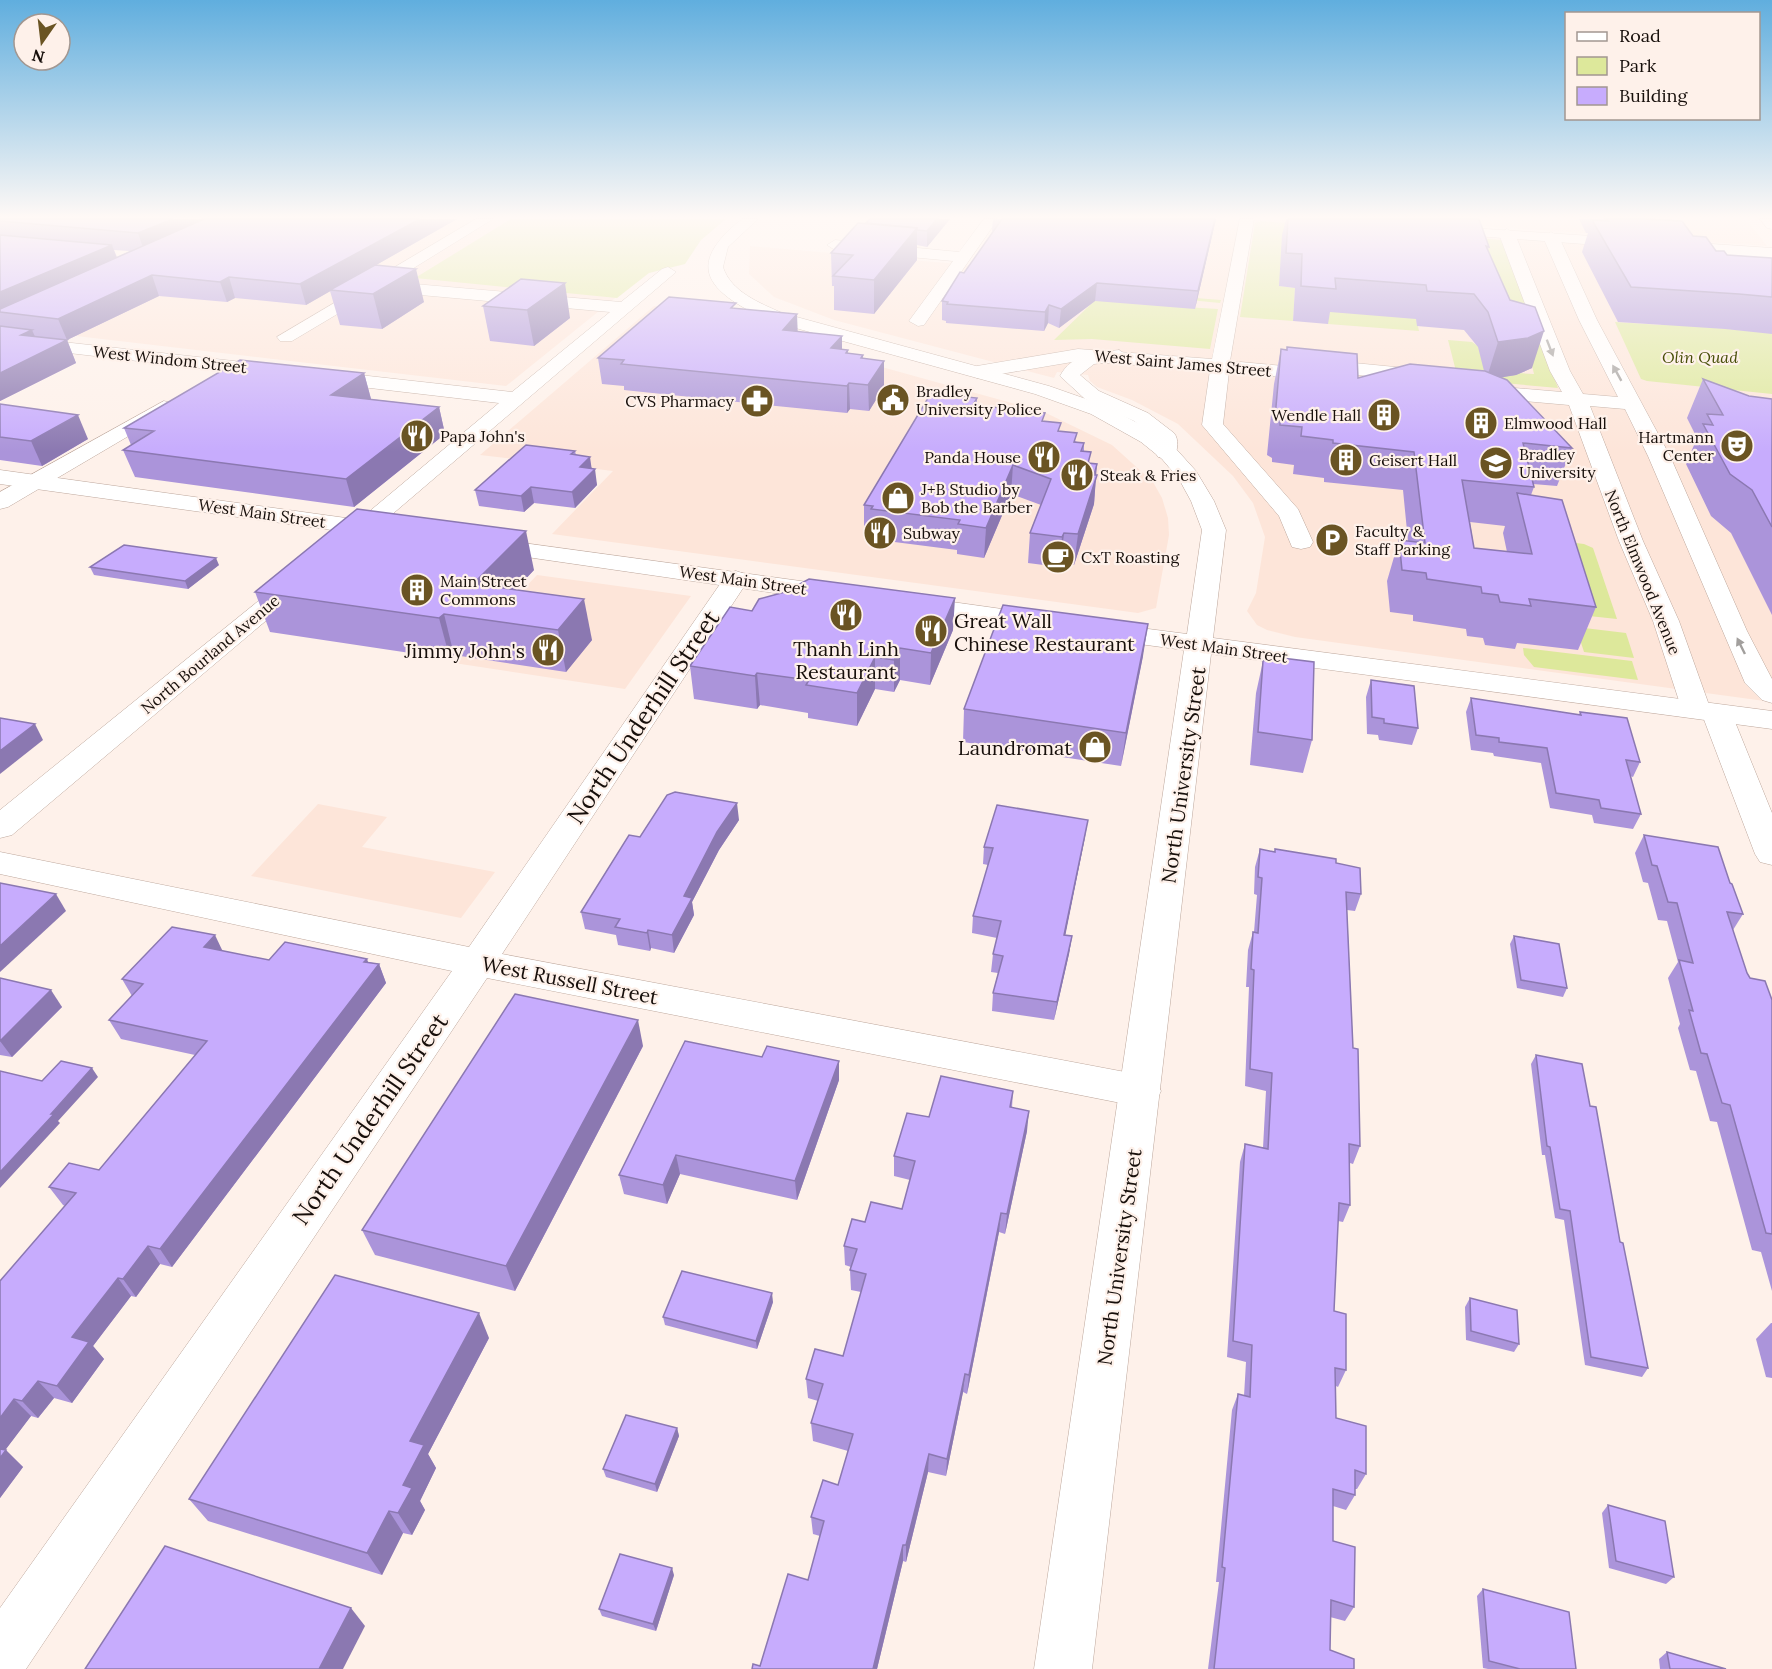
<svg xmlns="http://www.w3.org/2000/svg" width="1772" height="1669" viewBox="0 0 1772 1669" font-family="Lora,serif">
	<style>
		.built { fill: #fde5d9 }
		.green { fill: #dde89b }
		.lines { fill: none; stroke-linecap: round; stroke-linejoin: round }
		.minor-casing { stroke: #bda79c; stroke-width: 1 }
		.tertiary-casing { stroke: #bda79c; stroke-width: 1 }
		.secondary-casing { stroke: #bda79c; stroke-width: 1 }
		.minor { fill: #fff; fill-rule: evenodd }
		.tertiary { fill: #fff; fill-rule: evenodd }
		.secondary { fill: #fff; fill-rule: evenodd }
		.wall { fill: #ab94da; fill-rule: evenodd }
		.shaded-wall { fill: #8b78b1 }
		.building { fill: #c7acfd; stroke: #8b78b1; stroke-width: 1.5 }
		.oneway { fill: #a29f9d }
		.labels { text-anchor: middle; dominant-baseline: central; stroke-width: 4.5; stroke-linejoin: round; paint-order: stroke }
		.far-park-label { font-size: 16px; font-style: italic; fill: #484f09; stroke: #fef1ea }
		.far-street-label { font-size: 16px; fill: #170f0b; stroke: #fef1ea }
		.far-poi-label { font-size: 16px; fill: #170f0b; stroke: #fef1ea; text-anchor: start }
		.poi-label { font-size: 20px; fill: #170f0b; stroke: #fef1ea; text-anchor: end }
		.street-label { font-size: 20px; fill: #170f0b; stroke: #fef1ea }
		.near-street-label { font-size: 24px; fill: #170f0b; stroke: #fef1ea }
	</style>
	<rect width="100%" height="100%" fill="#fef1ea"/>
	<g class="built">
		<path d="M263,219H713L506,386L25,330Z"/>
		<path d="M1011,219H1283L1772,253V702L1295,637L1267,630L1257,625L1247,611L1256,593L1265,537L1253,503L1233,476L1178,424L1132,400L1097,387L1090,381L1088,375L1057,372L1054,378L834,320L774,297L749,274L750,246L981,266Z"/>
		<path d="M1379,219H1746L1767,246Z"/>
		<path d="M654,306L711,312L788,341L1044,412L1112,445L1153,482L1162,498L1168,518L1169,535L1156,608L1138,613L552,534L613,471L480,455Z"/>
		<path d="M537,575L691,596L625,689L454,663Z"/>
		<path d="M318,804L387,817L362,847L495,872L461,918L251,876Z"/>
	</g>
	<g class="green">
		<path d="M511,219H726L701,240L685,264L649,273L617,298L415,278Z"/>
		<path d="M1261,221L1501,240L1558,388L1458,379L1448,340L1472,342L1518,373L1534,374L1527,345L1416,317L1419,331L1328,324L1327,312L1297,277L1280,276L1279,286L1295,288L1293,321L1240,317L1255,223Z"/>
		<path d="M1096,290L1221,300L1220,303L1138,295L1135,304L1218,309L1210,349L1092,339L1054,340L1089,306Z"/>
		<path d="M1615,322L1661,325L1660,323L1772,333V394L1647,381L1641,379Z"/>
		<path d="M1559,541L1584,544L1593,548L1617,619L1570,614Z"/>
		<path d="M1576,627L1626,633L1634,658L1584,652Z"/>
		<path d="M1523,648L1632,661L1638,680L1534,667L1524,655Z"/>
	</g>
	<g class="lines">
		<g class="minor-casing">
			<g id="minor">
				<path d="M476,219H493L391,282L621,302L662,269L668,267L676,272L355,546L346,548L337,546L334,541L499,403L0,345V335L512,392L610,312L376,291L292,341H280L277,337Z"/>
				<path d="M984,219H998L924,325L918,326L909,321L953,261L835,250L827,245L835,240L959,252Z"/>
				<path d="M1240,219H1254L1230,361L1305,368L1304,365L1306,361L1313,359L1426,370L1436,376L1426,382L1328,372L1330,375L1327,379L1320,381L1229,372L1223,424L1298,509L1313,542L1310,547L1301,549L1292,547L1279,516L1202,425L1210,370L1078,361L977,378L967,372L977,366L1078,349L1212,359Z"/>
				<path d="M1760,219H1772V229L1767,228Z"/>
				<path d="M1507,229L1515,234L1570,371L1583,394L1618,397L1579,320L1543,237L1551,232L1559,237L1597,320L1670,456L1747,631L1772,679V703L1762,700L1745,683L1648,456L1625,409L1590,406L1643,541L1679,621L1709,705L1726,706L1731,712L1772,813V865L1760,862L1755,854L1703,717L1687,716L1682,710L1653,621L1619,541L1569,405L1479,397L1472,395L1469,391L1472,387L1479,385L1562,392L1550,371L1499,234Z"/>
				<path d="M164,401L171,403L174,407L171,411L8,507L0,509V492Z"/>
				<path d="M736,571L745,574L749,579L502,954L1141,1075L1155,1079L1161,1091L1155,1103L1141,1107L487,978L26,1669H0V1608L452,971L0,874V852L469,947L727,574Z"/>
				<path d="M297,574L306,577L310,582L306,587L12,835L0,838V810L288,577Z"/>
			</g>
		</g>
		<g class="tertiary-casing">
			<g id="tertiary">
				<path d="M1441,226L1772,248V258L1436,233L1434,230L1436,227Z"/>
				<path d="M1119,350L1128,356L1126,360L1094,364L1080,375L1099,391L1148,413L1174,433C1179,439 1178,450 1174,457H1158L1155,452L1156,439L1134,421L1085,399L1060,376C1072,353 1096,353 1119,350Z"/>
			</g>
		</g>
		<g class="secondary-casing">
			<g id="secondary">
				<path d="M742,219H758L728,247L723,267C731,292 760,303 782,313L1049,386L1106,406L1156,433L1177,450L1196,471L1214,501L1226,530L1213,638L1772,711V729L1211,654L1092,1669H1034L1184,650L1102,639L1092,637L1089,631L1092,625L1102,623L1187,634L1202,530L1191,501L1179,479L1162,459L1141,442L1091,414L1035,394L770,321C712,294 680,268 742,219Z"/>
				<path d="M0,470L382,523L390,525L394,530L390,535L382,537L0,484Z"/>
				<path d="M487,538L837,586L846,589L850,594L846,599L837,602L478,550L475,545L478,540Z"/>
				<path d="M909,596L1045,615L1054,617L1058,623L1054,629L1045,631L900,610L896,604L900,598Z"/>
			</g>
		</g>
		<use href="#minor" class="minor"/>
		<use href="#tertiary" class="tertiary"/>
		<use href="#secondary" class="secondary"/>
	</g>
	<g class="wall">
		<path d="M0,219H457L376,265L424,302L382,329L340,325L330,291L306,305L235,298L227,302L159,296L67,340L76,363L0,401ZM114,250L130,251L117,257Z"/>
		<path d="M870,219H950L927,247L917,245V260L874,314L834,310V286H832L831,253Z"/>
		<path d="M993,219H1216L1195,309L1095,301L1059,328L1048,323L1044,331L946,323V321L942,320V301L964,273L993,231H992Z"/>
		<path d="M1286,219H1479L1489,247L1488,250L1532,368L1516,375L1501,377L1572,448L1557,486L1533,484L1534,487L1531,495L1596,607L1578,650L1517,643L1515,649L1485,645L1483,638L1467,636L1466,629L1413,621V615L1390,612L1387,581L1399,540L1408,541L1403,490L1324,482V478L1293,474L1294,465L1272,462V458L1267,455L1274,384L1281,349L1358,378L1484,371L1478,347L1464,330L1417,326L1416,319L1330,312L1328,324L1293,321L1295,288L1279,286L1282,235ZM1470,522L1505,526L1503,533L1507,552L1474,548Z"/>
		<path d="M1579,219H1667V220L1716,251L1727,255L1772,258V334L1725,329L1618,322L1582,252L1588,233H1586Z"/>
		<path d="M521,279L570,318L534,346L490,341L483,306Z"/>
		<path d="M736,309L798,332L842,349L848,350V354L863,355V358L884,387L869,411L850,409L847,413L766,405L624,390V386L602,384L598,358Z"/>
		<path d="M364,373L371,399H370L439,407L445,434L354,507L135,477L123,450L131,445L124,428Z"/>
		<path d="M1703,379L1749,396L1772,399V615L1731,533L1711,516L1686,464L1697,438L1687,418Z"/>
		<path d="M977,398V405L1044,422L1077,442L1084,443V451L1096,475L1094,504L1074,565L1061,563L1059,567L1028,563L1030,533L1041,505L1011,494L984,558L957,554V550L871,539V535H864V505Z"/>
		<path d="M0,404L88,439L42,466L0,460Z"/>
		<path d="M575,451L576,455L592,468L597,485L575,508L534,503L524,512L479,506L475,490Z"/>
		<path d="M219,565L188,589L94,575L90,567Z"/>
		<path d="M534,570L515,590L592,640L566,672L454,655L450,659L270,632L255,592Z"/>
		<path d="M752,611L953,630L930,685L900,680L894,692L875,689L857,726L808,718V713L760,705L757,709L694,699L690,666Z"/>
		<path d="M1143,656L1121,766L963,742L964,709Z"/>
		<path d="M1263,661L1312,740L1303,773L1250,765L1256,693Z"/>
		<path d="M1371,680L1418,728L1412,745L1379,740L1378,735L1367,734L1366,697Z"/>
		<path d="M1471,698L1579,715L1580,712L1640,762L1633,777L1630,776L1641,814L1633,829L1594,823L1592,815L1550,808L1541,763L1494,756L1493,753L1471,750L1466,712Z"/>
		<path d="M739,820L719,850L692,902L694,915L674,953L651,948L650,951L618,945L616,935L585,929L581,912L640,837Z"/>
		<path d="M1644,835L1730,883L1743,914L1733,930L1747,973L1750,978L1772,1000V1291L1761,1252L1752,1250L1717,1122L1710,1121L1696,1071L1690,1070L1678,1028L1680,1024L1668,978L1678,962L1667,921L1658,920L1648,883L1643,882L1635,853Z"/>
		<path d="M1085,837L1065,935L1072,936L1069,954L1054,1020L992,1011L993,993L998,973L991,972L993,954L997,938L972,933L973,916L988,865L983,864L984,847Z"/>
		<path d="M1260,849L1275,852V849L1336,863L1361,894L1355,911L1347,910L1353,1048L1360,1146L1353,1164L1350,1163V1205L1343,1222L1338,1221L1334,1311L1346,1370L1338,1387L1336,1386V1418L1366,1474L1357,1489H1355V1495L1346,1510L1333,1506V1541L1354,1607L1345,1621L1330,1617V1650L1354,1669H1208L1219,1582H1216L1232,1410L1238,1394L1244,1396L1246,1362L1227,1357L1240,1162L1245,1144L1263,1148L1266,1091L1245,1086L1249,987H1246L1248,950L1253,932H1254L1257,895L1254,894L1255,867Z"/>
		<path d="M1514,936L1567,988L1563,997L1517,988L1510,944Z"/>
		<path d="M223,951L269,960L368,962L379,964L386,983L172,1267L160,1264L136,1297L131,1296L93,1346L104,1359L72,1403L54,1398L38,1418L31,1416L5,1450L23,1467L0,1498V1281L65,1206L63,1205L49,1187L99,1170L195,1055L121,1039L109,1020L132,996L122,979Z"/>
		<path d="M0,978L62,1007L12,1057L0,1055Z"/>
		<path d="M643,1046L515,1291L375,1255L362,1230Z"/>
		<path d="M1536,1055L1590,1106L1648,1368L1642,1377L1585,1365L1564,1220L1555,1218L1545,1155H1542L1531,1064Z"/>
		<path d="M762,1057L839,1061V1080L797,1200L680,1174L667,1204L624,1194L619,1175Z"/>
		<path d="M1013,1091L1012,1108L1027,1131L1005,1234L999,1232L967,1394L963,1392L946,1476L928,1472L906,1562L903,1561L877,1669H752L760,1666L808,1580L820,1536L813,1534L811,1517L838,1485L848,1451L813,1441L811,1423L818,1401L808,1398L806,1379L843,1356L861,1292L851,1290L850,1270L851,1267L845,1265L844,1246L902,1209L910,1180L894,1176V1156L929,1117Z"/>
		<path d="M1470,1298L1519,1344L1514,1352L1466,1340L1465,1307Z"/>
		<path d="M773,1302L757,1349L665,1325L663,1317Z"/>
		<path d="M1771,1323H1772V1378L1766,1377L1756,1339Z"/>
		<path d="M489,1338L428,1454L436,1468L420,1501L425,1510L412,1535L403,1533L382,1575L208,1521L189,1499Z"/>
		<path d="M677,1428L679,1436L657,1492L606,1477L603,1469Z"/>
		<path d="M1608,1505L1674,1577L1666,1584L1609,1568L1602,1513Z"/>
		<path d="M674,1575L656,1631L602,1616L599,1609Z"/>
		<path d="M1483,1589L1576,1669H1488L1483,1668L1477,1596Z"/>
		<path d="M1667,1652L1726,1669H1660L1659,1659Z"/>
	</g>
	<g class="shaded-wall">
		<path d="M173,219H222L145,253L138,233Z"/>
		<path d="M420,219H457L306,305L300,284Z"/>
		<path d="M937,219H950L927,247V231Z"/>
		<path d="M1215,219H1216L1195,309L1198,291Z"/>
		<path d="M917,228V260L874,314V280Z"/>
		<path d="M112,245L119,264L0,312V292Z"/>
		<path d="M416,269L424,302L382,329L373,294Z"/>
		<path d="M152,275L159,296L67,340L58,319Z"/>
		<path d="M229,277L235,298L227,302L220,282Z"/>
		<path d="M565,283L570,318L534,346L527,310Z"/>
		<path d="M1097,283L1095,301L1059,328L1061,309Z"/>
		<path d="M1049,305L1048,323L1044,331L1045,312Z"/>
		<path d="M797,314L798,339L783,330Z"/>
		<path d="M32,330L42,352L21,335Z"/>
		<path d="M1544,331L1532,368L1516,375L1486,380L1498,342Z"/>
		<path d="M842,336V361L831,348Z"/>
		<path d="M67,340L76,363L0,401V373Z"/>
		<path d="M884,361V387L869,411L868,385Z"/>
		<path d="M364,373L371,399L339,421L331,395Z"/>
		<path d="M849,383L850,409L847,413V386Z"/>
		<path d="M439,407L445,434L354,507L346,479Z"/>
		<path d="M78,415L88,439L42,466L31,441Z"/>
		<path d="M590,457L592,471L595,469L597,485L575,508L572,492L580,467Z"/>
		<path d="M1097,464L1094,504L1074,565L1078,534Z"/>
		<path d="M1013,465L1011,494L984,558L986,528Z"/>
		<path d="M531,487L534,503L524,512L521,496Z"/>
		<path d="M526,531L534,570L487,620L473,584Z"/>
		<path d="M1064,533L1061,563L1059,567L1062,537Z"/>
		<path d="M216,558L219,565L188,589L185,581Z"/>
		<path d="M955,598L953,630L930,685L931,653Z"/>
		<path d="M584,599L592,640L566,672L558,630Z"/>
		<path d="M444,614L454,655L450,659L439,618Z"/>
		<path d="M1148,624L1143,656L1121,766L1126,733Z"/>
		<path d="M900,648V680L894,692V660Z"/>
		<path d="M875,657V689L857,726V693Z"/>
		<path d="M757,673L760,705L757,709L755,676Z"/>
		<path d="M35,724L43,740L0,774V751Z"/>
		<path d="M737,803L739,820L719,850L692,902L694,915L674,953L672,935L684,896L717,832Z"/>
		<path d="M1088,820L1085,837L1062,952L1064,935Z"/>
		<path d="M56,894L66,911L0,972V946Z"/>
		<path d="M648,930L651,948L650,951L647,933Z"/>
		<path d="M215,935L224,954L204,947Z"/>
		<path d="M1072,936L1069,954L1054,1020L1057,1002Z"/>
		<path d="M367,959L372,973L379,964L386,983L172,1267L160,1249Z"/>
		<path d="M51,990L62,1007L12,1057L0,1041Z"/>
		<path d="M638,1020L643,1046L515,1291L506,1266Z"/>
		<path d="M839,1061V1080L797,1200L795,1181Z"/>
		<path d="M92,1068L98,1077L58,1121L60,1123L0,1188V1172Z"/>
		<path d="M1029,1111L1027,1131L1005,1234L1007,1214Z"/>
		<path d="M676,1155L680,1174L667,1204L663,1185Z"/>
		<path d="M1001,1213L999,1232L967,1394L969,1375Z"/>
		<path d="M148,1246L160,1264L136,1297L123,1279Z"/>
		<path d="M118,1278L131,1296L93,1346L104,1359L72,1403L57,1386L72,1337Z"/>
		<path d="M772,1293L773,1302L757,1349L756,1341Z"/>
		<path d="M479,1313L489,1338L428,1454L436,1468L420,1501L425,1510L412,1535L398,1513L410,1441Z"/>
		<path d="M965,1374L963,1392L946,1476L947,1459Z"/>
		<path d="M38,1381L54,1398L38,1418L22,1401Z"/>
		<path d="M14,1399L31,1416L0,1457V1418Z"/>
		<path d="M677,1428L679,1436L657,1492L655,1484Z"/>
		<path d="M6,1450L23,1467L0,1498V1458Z"/>
		<path d="M929,1454L928,1472L906,1562V1545Z"/>
		<path d="M389,1511L403,1533L382,1575L367,1553Z"/>
		<path d="M903,1545V1561L877,1669H873Z"/>
		<path d="M672,1568L674,1575L656,1631L653,1624Z"/>
		<path d="M351,1608L365,1626L343,1669H319Z"/>
	</g>
	<g class="building">
		<path d="M0,219H173L138,233L0,221Z"/>
		<path d="M204,219H420L300,284L229,277L220,282L152,275L58,319L0,312V309Z"/>
		<path d="M870,219H937L927,231L917,230V228L866,223Z"/>
		<path d="M1002,219H1215L1198,291L1097,283L1061,309L1049,305L1045,312L947,304L948,302L942,301L960,272L964,273Z"/>
		<path d="M1288,219H1479L1489,247L1486,246L1510,300L1535,307L1544,331L1528,338L1498,342L1488,312L1474,294L1427,291L1426,285L1335,278L1336,289L1301,286L1302,254L1286,253Z"/>
		<path d="M1606,219H1644L1682,221L1693,236L1706,237L1716,251H1724L1727,255L1772,258V297L1739,294L1631,287L1592,220L1608,221Z"/>
		<path d="M858,223L917,228L874,280L833,276L853,255L831,253Z"/>
		<path d="M0,235L112,245L0,292Z"/>
		<path d="M375,265L416,269L373,294L330,290Z"/>
		<path d="M521,279L565,283L527,310L483,306Z"/>
		<path d="M669,297L736,303L731,308L797,314L783,330L842,336L831,348L848,350L846,353L863,355L861,358L884,361L868,385L849,383L847,386L621,364L624,360L598,358Z"/>
		<path d="M0,326L32,330L21,335L67,340L0,373Z"/>
		<path d="M1287,347L1357,354L1358,378L1410,364L1485,371L1507,380L1572,448L1523,443L1534,487L1462,480L1474,548L1532,554L1517,493L1562,500L1596,607L1529,599L1531,606L1500,602L1498,595L1482,593L1481,587L1427,579L1426,573L1402,570L1399,540L1425,543L1414,452L1333,443V440L1301,436L1302,427L1280,425V420L1275,418L1281,349L1287,350Z"/>
		<path d="M240,360L364,373L331,395L439,407L346,479L123,450L154,431L124,428Z"/>
		<path d="M1703,379L1749,396L1772,399V527L1752,490L1730,474L1703,424L1713,425L1707,414L1723,415Z"/>
		<path d="M931,393L977,398L973,405L1045,413L1042,421L1061,423L1058,431L1077,433L1074,442L1084,443L1081,451L1091,452L1088,463L1097,464L1094,475H1097L1078,534L1064,533L1062,537L1030,533L1051,479L1013,465L986,528L958,524L960,520L871,509L873,506L864,505Z"/>
		<path d="M0,404L78,415L31,441L0,437Z"/>
		<path d="M526,445L575,451L571,454L590,457L580,467L595,469L572,492L531,487L521,496L475,490Z"/>
		<path d="M357,509L526,531L473,584L584,599L558,630L444,614L439,618L255,592Z"/>
		<path d="M124,545L216,558L185,581L90,567Z"/>
		<path d="M809,579L955,598L931,653L900,648L894,660L875,657L857,693L806,685L809,680L757,673L755,676L690,666L730,607L752,611L759,599L785,592Z"/>
		<path d="M1003,605L1148,624L1126,733L964,709Z"/>
		<path d="M1274,657L1314,662L1312,740L1258,732L1263,661Z"/>
		<path d="M1371,680L1414,686L1418,728L1384,723V719L1372,717Z"/>
		<path d="M1471,698L1581,715L1580,712L1627,718L1640,762L1626,760L1641,814L1601,808L1599,800L1556,793L1547,748L1499,742V738L1476,735Z"/>
		<path d="M0,718L35,724L0,751Z"/>
		<path d="M675,792L737,803L717,832L684,896L692,898L672,935L648,930L647,933L615,927L620,919L581,912L629,835L640,837L667,795Z"/>
		<path d="M997,805L1088,820L1064,935L1072,936L1057,1002L993,993L1003,956L993,954L1001,921L973,916L993,848L984,847Z"/>
		<path d="M1644,835L1718,847L1730,883L1732,884L1743,914L1727,912L1747,973L1750,978L1765,981L1772,1000V1234L1766,1233L1730,1105L1722,1103L1707,1054L1701,1053L1689,1010L1693,1011L1679,960L1693,963L1677,903L1668,902L1657,866L1652,865Z"/>
		<path d="M1260,849L1275,852V849L1336,859V863L1360,868L1361,894L1346,892L1353,1048L1358,1049L1360,1146L1349,1144L1350,1205L1339,1203L1334,1311L1346,1314V1370L1335,1368L1336,1418L1366,1426V1474L1355,1470V1495L1333,1489V1541L1355,1547L1354,1607L1331,1600L1330,1650L1354,1659V1669H1214L1225,1568L1222,1567L1238,1394L1250,1397L1252,1345L1233,1341L1245,1144L1268,1149L1272,1073L1250,1069L1254,970L1251,969L1253,932L1258,933L1262,878L1258,877Z"/>
		<path d="M0,883L56,894L0,946Z"/>
		<path d="M172,927L215,935L204,947L269,960L285,942L367,959L364,962L379,964L160,1249L148,1246L123,1279L118,1278L72,1337L89,1342L57,1386L38,1381L22,1401L14,1399L0,1418V1281L76,1193L49,1187L69,1163L99,1170L207,1041L109,1020L143,984L122,979Z"/>
		<path d="M1514,936L1559,944L1567,988L1521,980Z"/>
		<path d="M0,978L51,990L0,1041Z"/>
		<path d="M515,994L638,1020L506,1266L362,1230Z"/>
		<path d="M685,1041L762,1057L767,1046L839,1061L795,1181L676,1155L663,1185L619,1175Z"/>
		<path d="M1536,1055L1582,1064L1590,1106L1596,1107L1620,1242L1623,1243L1648,1368L1591,1357L1570,1211L1560,1209L1550,1147L1547,1146Z"/>
		<path d="M61,1061L92,1068L51,1114H54L0,1172V1071L42,1081Z"/>
		<path d="M941,1076L1013,1091L1010,1107L1029,1111L1007,1214L1001,1213L969,1375L965,1374L947,1459L929,1454L906,1545H903L873,1669H752L753,1664L760,1666L788,1574L808,1580L824,1521L811,1517L823,1480L838,1485L853,1434L811,1423L823,1384L806,1379L815,1349L843,1356L866,1274L850,1270L857,1249L844,1246L852,1219L865,1222L871,1202L902,1209L915,1161L894,1156L907,1113L929,1117Z"/>
		<path d="M682,1271L772,1293L756,1341L663,1317Z"/>
		<path d="M335,1275L479,1313L410,1441L424,1445L403,1485L412,1488L398,1513L389,1511L367,1553L189,1499Z"/>
		<path d="M1470,1298L1517,1310L1519,1344L1471,1331Z"/>
		<path d="M626,1415L677,1428L655,1484L603,1469Z"/>
		<path d="M0,1449L6,1450L0,1458Z"/>
		<path d="M1608,1505L1665,1521L1674,1577L1616,1561Z"/>
		<path d="M165,1546L351,1608L319,1669H85Z"/>
		<path d="M620,1554L672,1568L653,1624L599,1609Z"/>
		<path d="M1483,1589L1569,1612L1576,1669H1520L1489,1661Z"/>
		<path d="M1667,1652L1726,1669H1670Z"/>
	</g>
	<defs><path id="oneway-solid" d="M-6-.8H1V-3.2L6.5 0L1 3.2V.8H-6Z" transform="scale(1.5)"/></defs>
	<g class="oneway">
		<use href="#oneway-solid" transform="translate(1550 348) rotate(69)"/>
		<use href="#oneway-solid" transform="translate(1617 373) rotate(-119)"/>
		<use href="#oneway-solid" transform="translate(1741 646) rotate(-116)"/>
	</g>
	<linearGradient id="sky" x2="0" y2="1"><stop stop-color="#60aede"/><stop offset="0.48" stop-color="#fff9f6"/><stop offset="1" stop-color="#fff9f6" stop-opacity="0"/></linearGradient>
	<rect width="1772" height="452" fill="url(#sky)"/>
	<defs>
		<g id="civic-disc" transform="scale(1.725)"><circle r="9.5" fill="#6a5423" stroke="#fef1ea"/><path d="M-.6-6.5H3V-4.5H.6V-3L4-1V1h2V6H-6V1h2V-1L-.6-3ZM-1.2 2.5V6h2.4V2.5Z" fill="#fff"/></g>
		<g id="pharmacy-disc" transform="scale(1.725)"><circle r="9.5" fill="#6a5423" stroke="#fef1ea"/><path d="M-2-6h4v4h4v4h-4v4h-4v-4h-4v-4h4Z" fill="#fff"/></g>
		<g id="building-disc" transform="scale(1.725)"><circle r="9.5" fill="#6a5423" stroke="#fef1ea"/><path d="M-4-6H4V6H1V3H-1V6H-4ZM-2.5-4.3h1.7v1.8h-1.7ZM.8-4.3h1.7v1.8H.8ZM-2.5-1h1.7V.8h-1.7ZM.8-1h1.7V.8H.8Z" fill="#fff"/></g>
		<g id="restaurant-disc" transform="scale(1.725)"><circle r="9.5" fill="#6a5423" stroke="#fef1ea"/><path d="M-5-6h1v4h1v-4h1v4h1v-4h1v5L-1.5 .5V6h-2V.5L-5-1ZM5-6V6H3V1.5H1.5Q1.5-4 5-6Z" fill="#fff"/></g>
		<g id="theatre-disc" transform="scale(1.725)"><circle r="9.5" fill="#6a5423" stroke="#fef1ea"/><path d="M-5-5.5Q0-4 5-5.5V0Q5 5 0 6Q-5 5-5 0ZM-3.3-2.5H-1v1.5H-3.3ZM1-2.5H3.3v1.5H1ZM-2.8 1Q0 5.5 2.8 1Z" fill="#fff"/></g>
		<g id="university-disc" transform="scale(1.725)"><circle r="9.5" fill="#6a5423" stroke="#fef1ea"/><path d="M0-5L7-2L0 1L-7-2ZM-4 1L0 2.5L4 1V4Q0 6-4 4Z" fill="#fff"/></g>
		<g id="shop-disc" transform="scale(1.725)"><circle r="9.5" fill="#6a5423" stroke="#fef1ea"/><path d="M-5-2.5h2.3a2.7 3.5 0 0 1 5.4 0H5L5.5 6h-11ZM-1.5-2.5h3a1.5 2.3 0 0 0-3 0Z" fill="#fff"/></g>
		<g id="parking-disc" transform="scale(1.725)"><circle r="9.5" fill="#6a5423" stroke="#fef1ea"/><path d="M-3.5-5.5H1a3.5 3.5 0 0 1 0 7H-1V5.5H-3.5ZM-1-3.4V-.6H.8a1.4 1.4 0 0 0 0-2.8Z" fill="#fff"/></g>
		<g id="cafe-disc" transform="scale(1.725)"><circle r="9.5" fill="#6a5423" stroke="#fef1ea"/><path d="M-5.5-4.5H6V0H3Q3 3.5 0 3.5H-2.5Q-5.5 3.5-5.5 0ZM3-3.2v2h1.7v-2ZM-6 4.5H4V6H-6Z" fill="#fff"/></g>
	</defs>
	<g fill-rule="evenodd">
		<use href="#civic-disc" x="893" y="400"/>
		<use href="#pharmacy-disc" x="757" y="401"/>
		<use href="#building-disc" x="1384" y="415"/>
		<use href="#building-disc" x="1481" y="423"/>
		<use href="#restaurant-disc" x="417" y="436"/>
		<use href="#theatre-disc" x="1737" y="446"/>
		<use href="#restaurant-disc" x="1044" y="457"/>
		<use href="#building-disc" x="1346" y="460"/>
		<use href="#university-disc" x="1496" y="463"/>
		<use href="#restaurant-disc" x="1077" y="475"/>
		<use href="#shop-disc" x="898" y="498"/>
		<use href="#restaurant-disc" x="880" y="533"/>
		<use href="#parking-disc" x="1332" y="540"/>
		<use href="#cafe-disc" x="1058" y="557"/>
		<use href="#building-disc" x="417" y="590"/>
		<use href="#restaurant-disc" x="846" y="615"/>
		<use href="#restaurant-disc" x="931" y="631"/>
		<use href="#restaurant-disc" x="548" y="650"/>
		<use href="#shop-disc" x="1095" y="747"/>
	</g>
	<g class="labels">
		<g class="far-park-label">
			<text x="1700" y="357">Olin Quad</text>
		</g>
		<g class="far-street-label">
			<text transform="translate(170 359) rotate(6)">West Windom Street</text>
			<text transform="translate(1183 363) rotate(5)">West Saint James Street</text>
			<text transform="translate(262 513) rotate(8)">West Main Street</text>
			<text transform="translate(1643 572) rotate(68)">North Elmwood Avenue</text>
			<text transform="translate(743 580) rotate(8)">West Main Street</text>
			<text transform="translate(1224 648) rotate(8)">West Main Street</text>
			<text transform="translate(210 654) rotate(-40)">North Bourland Avenue</text>
		</g>
		<g class="far-poi-label">
			<text x="916" y="391">Bradley<tspan x="916" dy="18">University Police</tspan></text>
			<text x="734" y="401" text-anchor="end">CVS Pharmacy</text>
			<text x="1361" y="415" text-anchor="end">Wendle Hall</text>
			<text x="1504" y="423">Elmwood Hall</text>
			<text x="440" y="436">Papa John's</text>
			<text x="1714" y="437" text-anchor="end">Hartmann<tspan x="1714" dy="18">Center</tspan></text>
			<text x="1519" y="454">Bradley<tspan x="1519" dy="18">University</tspan></text>
			<text x="1021" y="457" text-anchor="end">Panda House</text>
			<text x="1369" y="460">Geisert Hall</text>
			<text x="1100" y="475">Steak &amp; Fries</text>
			<text x="921" y="489">J+B Studio by<tspan x="921" dy="18">Bob the Barber</tspan></text>
			<text x="1355" y="531">Faculty &amp;<tspan x="1355" dy="18">Staff Parking</tspan></text>
			<text x="903" y="533">Subway</text>
			<text x="1081" y="557">CxT Roasting</text>
			<text x="440" y="581">Main Street<tspan x="440" dy="18">Commons</tspan></text>
		</g>
		<g class="poi-label">
			<text x="954" y="620" text-anchor="start">Great Wall<tspan x="954" dy="23">Chinese Restaurant</tspan></text>
			<text x="846" y="648" text-anchor="middle">Thanh Linh<tspan x="846" dy="23">Restaurant</tspan></text>
			<text x="525" y="650">Jimmy John's</text>
			<text x="1072" y="747">Laundromat</text>
		</g>
		<g class="street-label">
			<text transform="translate(1183 775) rotate(-82)">North University Street</text>
			<text transform="translate(570 980) rotate(11)">West Russell Street</text>
			<text transform="translate(1119 1257) rotate(-82)">North University Street</text>
		</g>
		<g class="near-street-label">
			<text transform="translate(643 717) rotate(-56)">North Underhill Street</text>
			<text transform="translate(370 1119) rotate(-55)">North Underhill Street</text>
		</g>
	</g>
	<rect x="1565" y="12" width="195" height="108" fill="#fef1ea" stroke="#a29791" stroke-width="1.5"/>
	<rect x="1577" y="32" width="30" height="9" fill="#ffffff" stroke="#a29791" stroke-width="1.5"/>
	<text x="1619" y="42" font-size="18" fill="#170f0b">Road</text>
	<rect x="1577" y="57" width="30" height="18" fill="#dde89b" stroke="#a29791" stroke-width="1.5"/>
	<text x="1619" y="72" font-size="18" fill="#170f0b">Park</text>
	<rect x="1577" y="87" width="30" height="18" fill="#c7acfd" stroke="#a29791" stroke-width="1.5"/>
	<text x="1619" y="102" font-size="18" fill="#170f0b">Building</text>
	<g transform="translate(42 42) rotate(194)"><circle r="28" fill="#fef1ea" stroke="#a29791" stroke-width="1.5"/>
	<path d="M0-4.5L10 22L0 15L-10 22Z" fill="#6a5423"/>
	<text y="-9" font-size="16" font-weight="bold" text-anchor="middle" fill="#170f0b">N</text>
	</g>
</svg>
